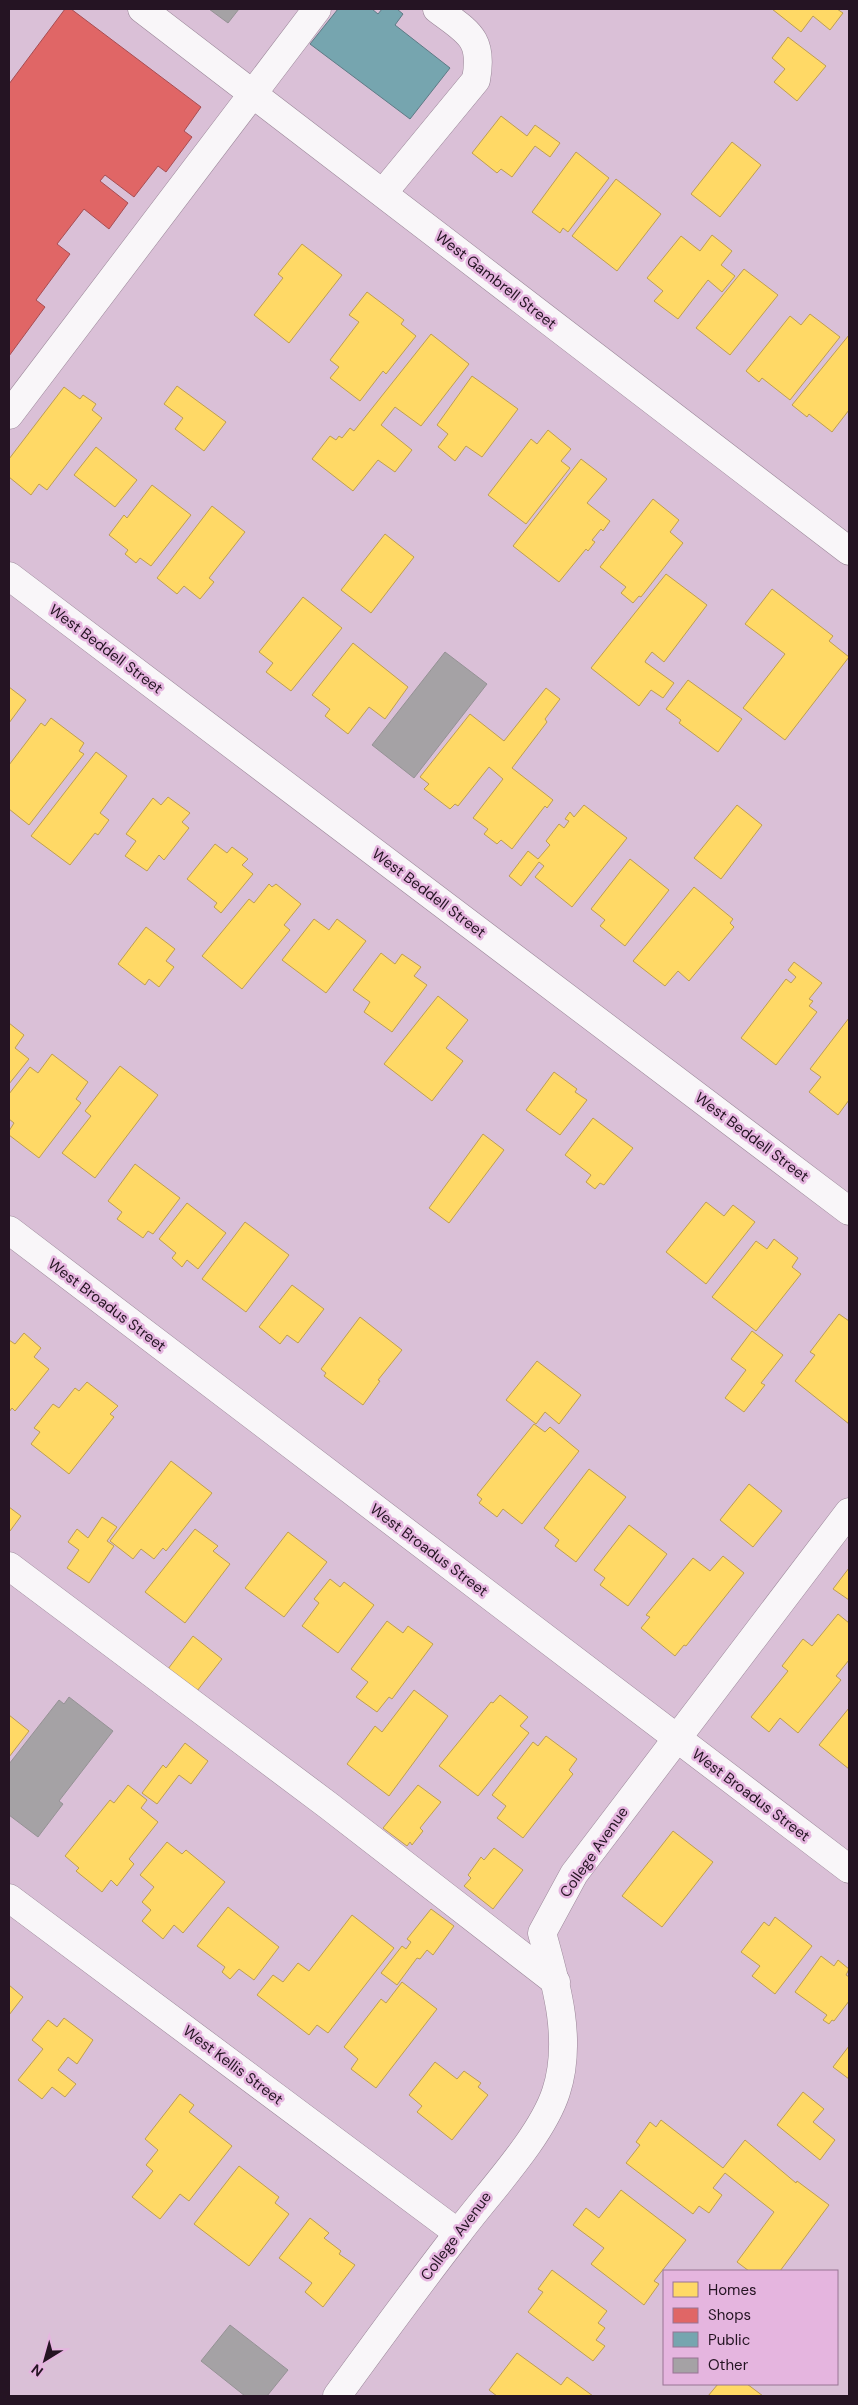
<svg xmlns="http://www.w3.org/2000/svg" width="858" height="2405" viewBox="0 0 858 2405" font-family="'DM Sans',sans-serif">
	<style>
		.homes { fill: #ffd966; stroke: #be9e52 }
		.shops { fill: #e06666; stroke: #a84d52 }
		.public { fill: #76a5af; stroke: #5e7a85 }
		.building { fill: #a5a2a5; stroke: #959295 }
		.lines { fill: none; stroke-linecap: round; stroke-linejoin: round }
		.minor-casing { stroke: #9b8799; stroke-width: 29 }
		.minor { stroke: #f9f6f9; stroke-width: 28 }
		.labels { text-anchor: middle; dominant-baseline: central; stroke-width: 5; stroke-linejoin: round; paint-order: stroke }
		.street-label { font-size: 15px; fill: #251423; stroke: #e5b5df }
	</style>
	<rect width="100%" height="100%" fill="#dac0d7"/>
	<g class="homes">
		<path d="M772,9H837L843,13L830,30L813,16L801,32Z"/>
		<path d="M788,37L826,66L797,101L774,82L785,69L772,58Z"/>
		<path d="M501,116L527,136L535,125L560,143L550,157L535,146L512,177L501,169L497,173L472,153Z"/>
		<path d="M732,142L761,165L720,217L691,194Z"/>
		<path d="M576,152L609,178L568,232L563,228L560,233L532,212Z"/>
		<path d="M616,179L661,214L617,271L572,236Z"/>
		<path d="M712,235L732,251L721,265L735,276L722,292L708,280L678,319L654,301L663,291L647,278L681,236L700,251Z"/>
		<path d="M302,244L342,275L289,343L254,315L283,278L278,274Z"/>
		<path d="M744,269L778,295L730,355L696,328Z"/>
		<path d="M367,292L404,320L401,324L416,336L386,374L383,371L360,401L330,378L339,367L330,360L359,322L349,315Z"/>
		<path d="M810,314L840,337L790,400L762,378L759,382L746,371L790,316L801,325Z"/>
		<path d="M431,334L469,364L421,426L395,407L381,425L412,450L395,472L378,460L353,491L312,459L330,436L336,440L339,436L342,438L350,428L354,431Z"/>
		<path d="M849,335V410L832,432L809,414L807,417L792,405Z"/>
		<path d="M472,376L518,409L482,457L466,446L455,461L438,447L448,434L437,425Z"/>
		<path d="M177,386L226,422L204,451L175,429L183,418L164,404Z"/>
		<path d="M64,387L80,399L83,395L96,404L92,410L102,418L47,490L39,484L31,495L9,477V459Z"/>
		<path d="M548,430L571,449L561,461L570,468L526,524L488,495L531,439L537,444Z"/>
		<path d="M96,447L137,480L115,507L74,475Z"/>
		<path d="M581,459L607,479L587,503L610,521L603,531L601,529L592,540L595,542L588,551L586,549L559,582L513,546Z"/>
		<path d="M152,485L191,515L151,566L140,558L136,563L125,554L128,550L109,535L124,515L127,518Z"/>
		<path d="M653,499L679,520L670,532L683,543L641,597L639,596L633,603L621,593L626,587L600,567Z"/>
		<path d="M212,506L245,532L209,578L214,582L200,599L184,586L177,594L157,578Z"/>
		<path d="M385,534L414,557L371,613L341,590Z"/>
		<path d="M666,574L707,605L664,662L652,652L646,660L645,662L674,683L663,698L651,690L639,706L591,668Z"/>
		<path d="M772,589L833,636L829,641L849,657L785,740L743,708L785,654L745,624Z"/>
		<path d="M303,597L342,628L291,691L266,672L273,663L259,652Z"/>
		<path d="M353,643L408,687L385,719L369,707L348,734L325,716L330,709L312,695Z"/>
		<path d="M688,680L742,719L718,752L679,723L681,720L666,709Z"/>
		<path d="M9,687L26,700L9,723Z"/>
		<path d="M546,688L560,699L545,719L547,722L512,768L553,800L547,808L545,806L512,849L501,840L497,844L484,834L488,829L473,818L503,779L489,767L458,806L455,804L450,809L424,789L429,784L420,777L470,714L504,741Z"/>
		<path d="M51,718L84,743L79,751L84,754L29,825L9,809V765L41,723L45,726Z"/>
		<path d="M96,752L127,776L100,813L109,820L98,835L95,833L70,865L31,836Z"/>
		<path d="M168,797L190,813L182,822L189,828L164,860L159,855L147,871L125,856L136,841L126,834L153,798L161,805Z"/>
		<path d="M584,805L627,838L572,907L535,877L544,866L539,862L521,886L509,876L528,851L538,859L550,845L546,841L559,824L564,828L569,821L565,819L570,812L574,817Z"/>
		<path d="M737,805L762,825L721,879L694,858Z"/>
		<path d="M215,844L227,853L232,847L248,859L242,865L253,874L221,913L214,907L217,903L187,879Z"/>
		<path d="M630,859L669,890L625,946L600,926L605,920L591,909Z"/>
		<path d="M269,884L272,887L276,884L301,904L284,925L290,930L242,989L202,956L249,899L254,903Z"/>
		<path d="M694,887L733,919L730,923L734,927L689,981L678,971L665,986L633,961Z"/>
		<path d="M314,919L329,930L337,919L366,941L326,993L282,960Z"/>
		<path d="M146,927L175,949L166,961L174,967L159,987L149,979L145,985L118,964Z"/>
		<path d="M381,953L395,964L402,954L421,967L414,976L427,985L392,1032L364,1012L370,1002L353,990Z"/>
		<path d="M794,962L822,983L809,999L813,1001L809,1006L817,1012L776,1065L741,1038L786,979L791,983L796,977L788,970Z"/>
		<path d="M438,996L468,1020L446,1048L463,1061L432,1101L384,1064Z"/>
		<path d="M849,1018V1100L838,1115L809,1092L821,1077L810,1069Z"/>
		<path d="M9,1023L24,1035L15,1048L29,1059L9,1084Z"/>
		<path d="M52,1054L88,1082L76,1099L81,1103L39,1158L9,1135V1131L14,1123L9,1119V1094L30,1067L38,1073Z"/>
		<path d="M120,1066L158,1095L95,1178L62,1153L91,1116L85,1111Z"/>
		<path d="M554,1072L577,1089L575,1092L587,1100L560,1135L526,1110Z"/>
		<path d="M593,1118L633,1148L604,1185L600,1183L595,1189L586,1182L591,1175L565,1155Z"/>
		<path d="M483,1134L504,1150L449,1223L429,1208Z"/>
		<path d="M135,1164L180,1198L153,1234L148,1231L143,1238L117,1219L122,1212L108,1201Z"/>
		<path d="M706,1202L724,1216L733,1205L755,1222L706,1284L666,1252Z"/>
		<path d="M187,1203L226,1233L198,1269L187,1260L182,1267L172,1258L176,1253L159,1239Z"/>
		<path d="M245,1222L289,1255L246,1312L202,1279Z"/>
		<path d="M774,1239L798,1258L792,1267L801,1274L756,1331L712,1297L756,1241L767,1249Z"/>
		<path d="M292,1285L324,1309L298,1343L287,1335L280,1344L259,1327Z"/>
		<path d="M839,1314L849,1321V1424L795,1381L815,1355L810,1352Z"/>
		<path d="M360,1317L402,1350L378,1380L380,1381L363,1405L324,1376L326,1373L321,1369Z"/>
		<path d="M752,1331L783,1355L761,1383L765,1385L744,1412L725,1398L746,1370L731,1359Z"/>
		<path d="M24,1333L41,1348L34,1357L49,1369L15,1411L12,1408L9,1412V1340L15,1344Z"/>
		<path d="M537,1361L581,1395L559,1424L545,1412L536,1424L506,1400Z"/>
		<path d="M87,1382L118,1406L110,1414L114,1417L69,1474L31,1444L40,1432L34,1428L53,1404L59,1408L75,1388L79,1391Z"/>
		<path d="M534,1424L545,1432L550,1427L579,1451L522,1524L503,1509L497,1517L479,1503L482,1499L477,1495Z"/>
		<path d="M171,1461L212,1493L166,1551L163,1548L154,1559L141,1549L133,1559L110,1541Z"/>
		<path d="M589,1469L626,1497L576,1562L555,1546L559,1540L544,1528Z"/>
		<path d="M749,1484L782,1511L753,1547L720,1520Z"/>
		<path d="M9,1507L21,1516L10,1531L9,1530Z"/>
		<path d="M102,1517L117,1527L107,1541L114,1546L89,1583L67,1568L79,1550L68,1542L77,1529L88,1538Z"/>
		<path d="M629,1525L667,1554L628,1606L600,1585L605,1578L594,1570Z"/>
		<path d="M195,1529L218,1546L213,1551L230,1564L185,1623L145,1592Z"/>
		<path d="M288,1532L327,1562L284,1617L245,1588Z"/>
		<path d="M723,1556L744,1573L686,1646L684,1645L675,1656L641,1628L650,1617L646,1615L693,1558L710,1571Z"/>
		<path d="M849,1568V1600L833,1589Z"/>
		<path d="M330,1579L340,1587L344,1582L374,1605L338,1653L302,1626L319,1603L314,1599Z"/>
		<path d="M838,1614L849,1623V1660L836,1676L841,1680L798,1733L780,1718L769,1732L751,1717L788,1671L782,1666L803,1639L812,1646Z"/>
		<path d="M387,1621L403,1633L408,1626L433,1644L392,1699L389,1697L377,1712L356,1697L368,1682L351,1669Z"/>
		<path d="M193,1636L222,1659L197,1691L168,1669Z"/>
		<path d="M414,1690L448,1716L389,1796L347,1764L375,1726L382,1732Z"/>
		<path d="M500,1695L528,1717L520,1726L529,1733L478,1796L439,1766L491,1702L493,1703Z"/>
		<path d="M849,1708V1769L819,1745Z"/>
		<path d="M9,1715L29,1731L9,1757Z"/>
		<path d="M546,1736L577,1759L569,1770L573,1774L523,1838L497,1818L506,1806L492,1795L533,1742L538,1746Z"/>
		<path d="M185,1743L208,1761L191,1784L179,1775L157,1804L142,1793L163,1765L166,1768Z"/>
		<path d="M128,1785L147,1800L141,1808L158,1822L129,1859L134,1864L117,1886L111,1880L102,1892L76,1871L79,1868L65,1856L110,1800L114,1803Z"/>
		<path d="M418,1785L441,1802L420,1828L423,1831L412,1845L410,1842L407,1846L383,1828Z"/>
		<path d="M673,1831L713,1862L662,1927L622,1896Z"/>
		<path d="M167,1842L182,1854L186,1850L225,1882L183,1933L174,1925L163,1939L142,1921L151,1910L142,1902L154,1887L140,1875Z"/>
		<path d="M494,1848L523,1870L493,1909L464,1886L471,1878L468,1875L481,1857L484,1860Z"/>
		<path d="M228,1907L279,1947L254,1980L239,1969L230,1979L222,1972L225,1967L197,1946Z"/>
		<path d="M431,1909L454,1926L433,1955L427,1950L420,1959L417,1958L397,1985L381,1973L402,1946L406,1949L411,1942L407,1939Z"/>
		<path d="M352,1915L394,1948L328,2033L317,2025L309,2035L257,1995L273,1975L283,1982L298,1963L309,1971Z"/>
		<path d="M775,1917L812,1946L775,1994L752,1976L760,1966L741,1952L764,1922L769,1926Z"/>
		<path d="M821,1956L834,1966L838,1960L849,1969L846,1975L849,1977V2001L834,2021L832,2020L829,2024L823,2020L827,2015L795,1992Z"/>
		<path d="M402,1982L437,2009L376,2088L351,2069L358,2059L344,2047L381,1999L386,2003Z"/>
		<path d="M9,1985L23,1997L9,2015Z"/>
		<path d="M64,2018L93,2040L77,2064L68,2057L58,2070L76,2084L65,2097L52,2087L42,2099L18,2080L43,2049L32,2040L48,2020L57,2027Z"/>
		<path d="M849,2046V2079L833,2067Z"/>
		<path d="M435,2062L457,2079L464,2071L481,2083L478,2087L488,2095L452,2140L417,2112L422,2106L409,2095Z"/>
		<path d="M803,2092L824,2109L813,2122L835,2140L820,2160L777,2125Z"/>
		<path d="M180,2094L194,2105L189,2112L232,2146L189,2201L180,2194L160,2219L132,2197L153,2171L146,2165L158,2150L145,2139Z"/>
		<path d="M661,2120L723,2168L745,2140L796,2183L797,2181L829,2205L780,2271H749L737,2262L774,2212L725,2173L713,2188L722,2195L709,2213L699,2206L693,2214L626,2163L640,2145L636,2142L650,2122L656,2127Z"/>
		<path d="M239,2166L279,2197L275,2203L289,2214L249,2266L194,2224Z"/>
		<path d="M621,2190L686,2240L654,2281L659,2284L644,2305L591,2264L604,2248L573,2225L586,2208L599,2218Z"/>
		<path d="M310,2218L329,2233L324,2238L341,2251L339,2254L355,2265L323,2307L305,2292L312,2283L279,2258Z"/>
		<path d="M552,2270L607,2311L598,2323L605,2328L596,2340L605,2346L593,2361L528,2312L543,2292L538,2289Z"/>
		<path d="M517,2353L561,2385L567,2377L593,2396H497L489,2390Z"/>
		<path d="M718,2384H747L763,2396H708Z"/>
	</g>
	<path class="shops" d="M65,9H71L201,107L184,131L192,137L166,172L158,166L134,197L105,175L100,181L128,203L109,229L84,209L57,244L70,254L36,300L45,307L9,356V84Z"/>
	<path class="public" d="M338,9H372L378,14L382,9H397L403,14L395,25L450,68L410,119L310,44Z"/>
	<g class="building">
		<path d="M209,9H239L228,23Z"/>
		<path d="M445,652L487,684L414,778L372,745Z"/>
		<path d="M69,1697L113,1731L59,1801L63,1804L38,1837L9,1815V1764L59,1700L64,1704Z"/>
		<path d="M230,2325L288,2370L267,2396H245L201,2361Z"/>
	</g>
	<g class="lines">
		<g class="minor-casing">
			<g id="minor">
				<path d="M142,9L849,551"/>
				<path d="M383,193L476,80C484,37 467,32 437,9"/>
				<path d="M9,415L317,9"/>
				<path d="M9,576L849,1211"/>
				<path d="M9,1230L849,1869"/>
				<path d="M9,1566L329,1806L556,1982"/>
				<path d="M9,1898L458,2233"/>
				<path d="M337,2396C377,2341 417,2286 459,2232C488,2193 541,2138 556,2092C573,2040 556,1983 542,1933L574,1874L849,1512"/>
			</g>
		</g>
		<use href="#minor" class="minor"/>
	</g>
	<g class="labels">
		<g class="street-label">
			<text transform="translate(496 280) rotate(38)">West Gambrell Street</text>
			<text transform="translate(106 649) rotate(37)">West Beddell Street</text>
			<text transform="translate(429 893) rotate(37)">West Beddell Street</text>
			<text transform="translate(752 1137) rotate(37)">West Beddell Street</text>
			<text transform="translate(107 1305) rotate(37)">West Broadus Street</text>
			<text transform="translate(429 1550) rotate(37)">West Broadus Street</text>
			<text transform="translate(751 1795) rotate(37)">West Broadus Street</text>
			<text transform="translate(594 1852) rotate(-55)">College Avenue</text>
			<text transform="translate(233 2065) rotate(37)">West Kellis Street</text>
			<text transform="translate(456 2236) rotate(-53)">College Avenue</text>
		</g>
	</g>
	<rect width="858" height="2405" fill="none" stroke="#251423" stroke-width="20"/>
	<rect x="663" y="2270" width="175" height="115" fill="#e5b5df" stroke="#987594"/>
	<rect x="673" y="2282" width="25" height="15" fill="#ffd966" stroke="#987594"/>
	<text x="708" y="2295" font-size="15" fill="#251423">Homes</text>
	<rect x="673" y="2308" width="25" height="15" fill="#e06666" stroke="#987594"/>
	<text x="708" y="2320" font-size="15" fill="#251423">Shops</text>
	<rect x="673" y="2332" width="25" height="15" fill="#76a5af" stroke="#987594"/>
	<text x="708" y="2345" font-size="15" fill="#251423">Public</text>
	<rect x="673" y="2358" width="25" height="15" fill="#a5a2a5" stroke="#987594"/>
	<text x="708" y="2370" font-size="15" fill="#251423">Other</text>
	<g transform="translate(45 2360) rotate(217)" stroke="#e5b5df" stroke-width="4" paint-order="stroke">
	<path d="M0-4L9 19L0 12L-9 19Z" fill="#251423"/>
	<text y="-8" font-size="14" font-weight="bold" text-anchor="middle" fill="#251423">N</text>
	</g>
</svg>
